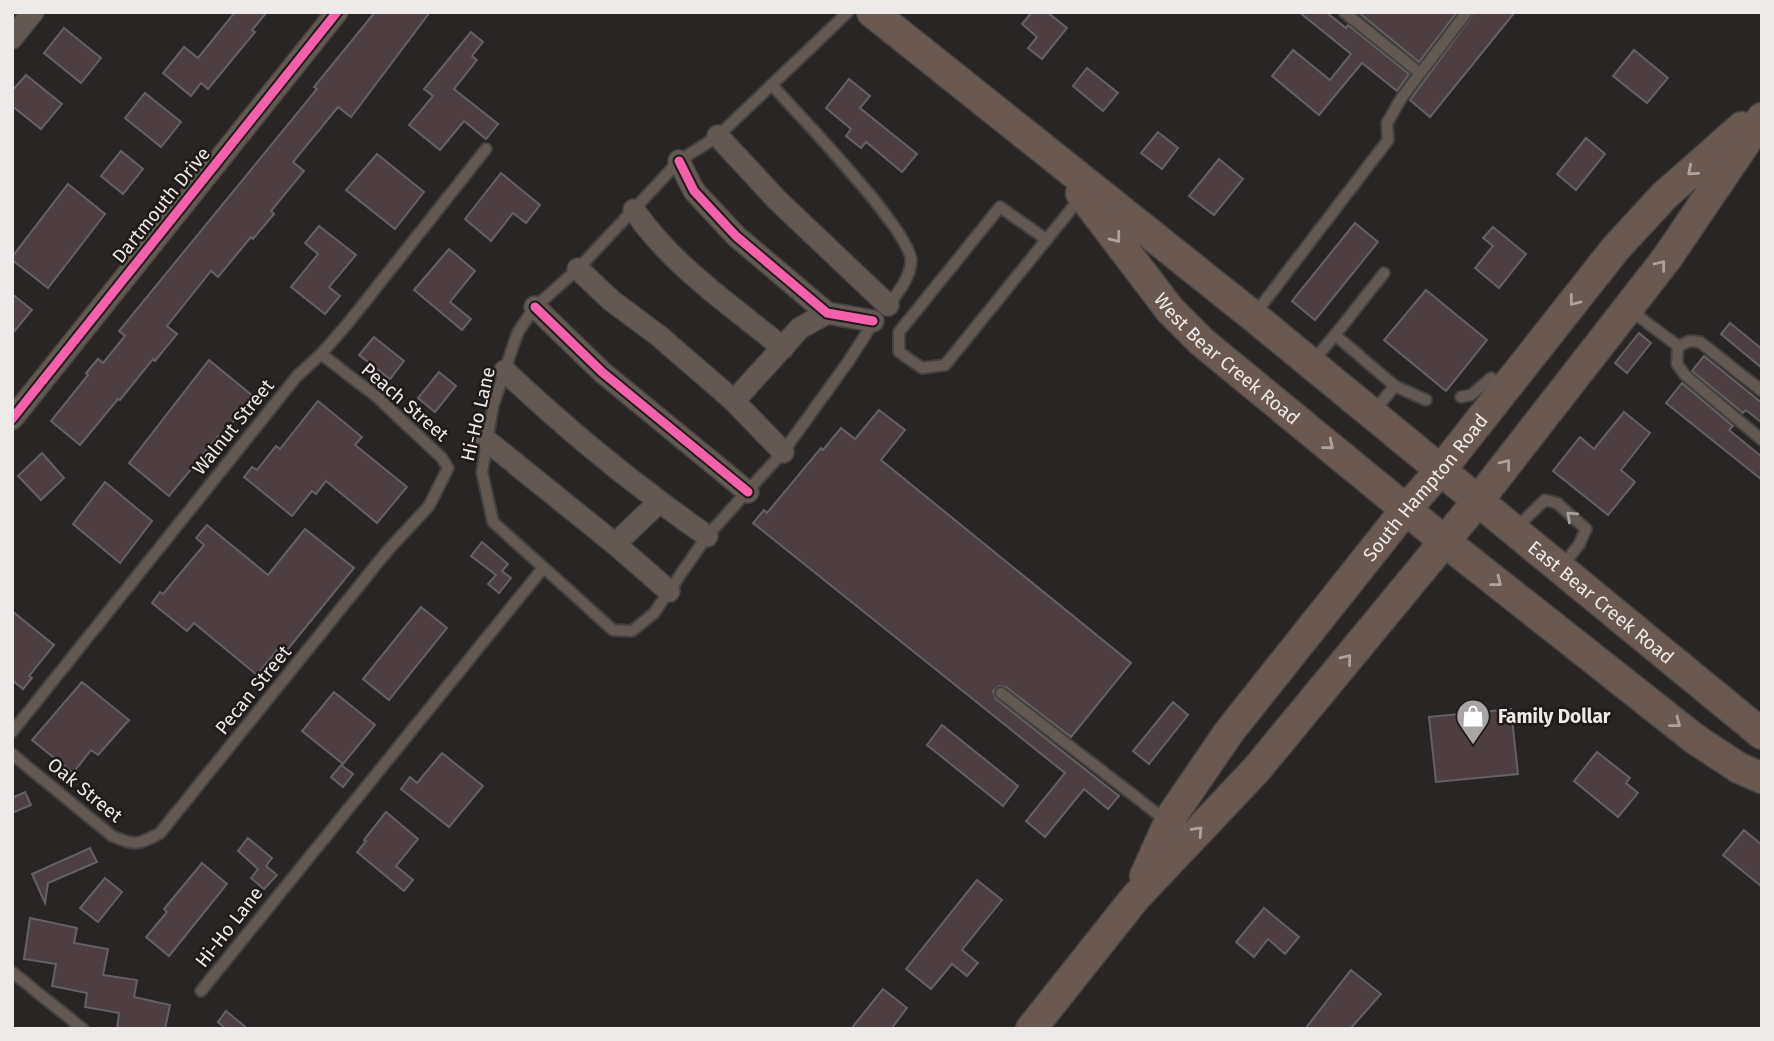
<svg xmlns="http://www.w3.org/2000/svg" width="1774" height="1041" viewBox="0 0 1774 1041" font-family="'Fira Sans',sans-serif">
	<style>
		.building { fill: #4d3e41; stroke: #646162; stroke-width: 2 }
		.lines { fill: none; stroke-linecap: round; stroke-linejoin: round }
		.service-casing { stroke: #444141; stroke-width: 14 }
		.minor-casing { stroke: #444141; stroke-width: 24 }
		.secondary-casing { stroke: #444141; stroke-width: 33 }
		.service { stroke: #645852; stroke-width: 10 }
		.minor { stroke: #645852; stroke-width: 21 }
		.secondary { stroke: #695951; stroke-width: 30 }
		.cycleway-casing { stroke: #201b1a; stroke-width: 13 }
		.cycleway { stroke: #f560ab; stroke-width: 9 }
		.oneway { stroke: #aca29d }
		.oneway2 { stroke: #a9a19e }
		.labels { text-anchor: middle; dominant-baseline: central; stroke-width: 5; stroke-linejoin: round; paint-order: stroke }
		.street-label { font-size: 19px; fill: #eeeae9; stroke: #201b1a }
		.poi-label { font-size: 19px; font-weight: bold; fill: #eeeae9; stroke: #201b1a; text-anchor: start }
	</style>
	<rect width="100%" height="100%" fill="#292525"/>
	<g class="building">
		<path d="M235,12H267L252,30L255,32L208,89L201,83L191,96L163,73L184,47L198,58Z"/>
		<path d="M375,12H430L351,117L338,107L293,162L304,171L271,211L274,214L253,239L251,237L218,277L211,271L167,326L177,334L155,361L153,359L120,400L118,399L80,445L51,421L88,375L86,373L98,359L103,363L125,336L119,331L317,89L314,87Z"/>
		<path d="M1032,12H1047L1067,28L1042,59L1028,48L1037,37L1022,24Z"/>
		<path d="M1299,12H1326L1346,28L1348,25L1409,74L1397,91L1362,63L1319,115L1272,76L1293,50L1330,80L1351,54Z"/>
		<path d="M1358,12H1457L1419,62Z"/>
		<path d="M1475,12H1515L1430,117L1410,100Z"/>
		<path d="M64,28L101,58L81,83L44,53Z"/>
		<path d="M471,32L483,42L472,56L477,60L454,89L498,124L486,139L464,121L440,150L409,125L433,96L424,89Z"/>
		<path d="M1634,50L1668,78L1647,103L1613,76Z"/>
		<path d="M1087,68L1118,93L1103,111L1073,86Z"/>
		<path d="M26,75L62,104L41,129L12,106V91Z"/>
		<path d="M849,79L870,96L860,108L917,154L902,172L866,142L861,148L846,136L851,129L826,108Z"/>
		<path d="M145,93L181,122L161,147L125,118Z"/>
		<path d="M1158,132L1178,148L1162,169L1141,153Z"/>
		<path d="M1586,138L1605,154L1576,190L1557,174Z"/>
		<path d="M121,151L143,169L123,194L101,176Z"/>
		<path d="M377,154L424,192L395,229L346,190Z"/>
		<path d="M1219,159L1243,179L1214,215L1189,196Z"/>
		<path d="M501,173L540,205L526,223L513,213L491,241L465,219Z"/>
		<path d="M68,184L105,214L48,288L12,260V257Z"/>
		<path d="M1355,223L1378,242L1315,320L1292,301Z"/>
		<path d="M319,226L356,255L329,287L340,296L325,314L291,287L318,254L305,243Z"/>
		<path d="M1493,227L1526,254L1499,288L1475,268L1493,246L1483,238Z"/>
		<path d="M449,249L475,271L450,302L471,319L462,330L414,290Z"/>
		<path d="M1426,290L1487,340L1446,391L1384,340Z"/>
		<path d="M12,294L32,310L12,334Z"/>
		<path d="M1730,323L1762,349V368L1721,334Z"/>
		<path d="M1639,333L1651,343L1627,373L1615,363Z"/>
		<path d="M374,337L404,361L390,379L359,355Z"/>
		<path d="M1704,356L1762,403V423L1746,410L1743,413L1692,371Z"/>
		<path d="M209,360L254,397L221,436L219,435L169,496L129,463Z"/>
		<path d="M439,372L456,386L435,412L418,398Z"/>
		<path d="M1682,383L1733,426L1729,430L1762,457V480L1666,403Z"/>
		<path d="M318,401L362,437L355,445L407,487L377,523L326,481L316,494L312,491L292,516L244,477L252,467L257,470L276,446L280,449Z"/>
		<path d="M879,410L905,430L881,460L1131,663L1071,737L1006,687L999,686L993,691L996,699L1119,796L1108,809L1084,789L1045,837L1026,821L1065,773L753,523L764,510L767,513L821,448L823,450L841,428L855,439Z"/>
		<path d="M1624,412L1650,433L1621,470L1635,482L1608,515L1553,471L1580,437L1594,449Z"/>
		<path d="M42,453L64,478L41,500L18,476Z"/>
		<path d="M105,482L152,521L120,563L73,524Z"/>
		<path d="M207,525L268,575L305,529L354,568L283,655L277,650L257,675L194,623L187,631L152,603L160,592L163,594L204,545L196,538Z"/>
		<path d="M482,542L508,564L502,571L511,578L499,593L488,584L496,575L471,556Z"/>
		<path d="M421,607L447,628L389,700L363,679Z"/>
		<path d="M12,611L54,645L29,676L32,678L23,689L12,680Z"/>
		<path d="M82,682L129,720L98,755L91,750L73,773L32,740Z"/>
		<path d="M334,692L375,725L343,764L302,731Z"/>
		<path d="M1173,702L1188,715L1149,764L1133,751Z"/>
		<path d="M1511,709L1518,774L1436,782L1429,717Z"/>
		<path d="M942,725L1018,786L1003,806L927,745Z"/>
		<path d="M1597,752L1630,778L1626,783L1638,793L1618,817L1574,781Z"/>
		<path d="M442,753L483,786L449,827L401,789L410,777L417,783Z"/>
		<path d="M341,765L353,774L343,787L331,777Z"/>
		<path d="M25,792L31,805L12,813V798Z"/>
		<path d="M386,812L418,839L396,866L413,880L404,891L357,852L366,841L364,840Z"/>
		<path d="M1744,830L1762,845V887L1723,855Z"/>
		<path d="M248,838L272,858L266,866L277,875L264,889L251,878L258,869L238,851Z"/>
		<path d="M90,848L97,862L48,883L45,903L32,874Z"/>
		<path d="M202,863L227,884L169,956L146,937L167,912L164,909Z"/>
		<path d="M105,878L122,892L98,922L80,908Z"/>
		<path d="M977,880L1002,900L962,950L978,963L967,976L952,964L931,989L906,969Z"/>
		<path d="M1264,908L1299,937L1285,954L1268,939L1254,957L1236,942Z"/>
		<path d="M30,918L77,928L74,943L108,949L103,975L137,980L134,997L170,1005L165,1029H117L119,1013L85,1007L87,993L52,986L56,964L24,959Z"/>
		<path d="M1351,970L1381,994L1350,1029H1305Z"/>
		<path d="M883,989L907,1008L891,1029H851Z"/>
		<path d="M226,1011L248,1029H226L218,1022Z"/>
	</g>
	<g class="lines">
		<g class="service-casing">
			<g id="service">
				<path d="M848,12L718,136L679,161L578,269L535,307L518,332L514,343L493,406L482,472L493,522L613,630L632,631L654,613L707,536L783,452L848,362L875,320"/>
				<path d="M1344,12L1420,73"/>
				<path d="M772,85C797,113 912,232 911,261C911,277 896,296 886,308"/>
				<path d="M1047,240L1000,207L899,332V352L922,368L945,365L1081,197"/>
				<path d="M1630,310L1678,346"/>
				<path d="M1255,314L1388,140L1387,123L1402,97L1467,12"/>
				<path d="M1335,335L1384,273"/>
				<path d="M1678,346L1677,364L1685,375L1762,440"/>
				<path d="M1678,346L1690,341L1700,342L1762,391"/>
				<path d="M1313,361L1335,335L1395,386"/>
				<path d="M1461,397L1471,395L1491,378L1504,386"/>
				<path d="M1374,411L1395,386L1426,400"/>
				<path d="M1516,528L1545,500L1557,503L1586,529L1579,545L1561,567"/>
				<path d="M1001,693L1168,822"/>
				<path d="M12,732L297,376L321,354L349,322L486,149"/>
				<path d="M12,754L112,836C135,846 138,845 160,833L388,550L429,506L448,468L442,458L377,397L321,354"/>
				<path d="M12,972L83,1029"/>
				<path d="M201,991L543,568"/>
			</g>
		</g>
		<g class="minor-casing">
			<g id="minor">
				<path d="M12,38L33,12"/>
				<path d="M718,136L777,200L888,305"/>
				<path d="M679,161L694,191L736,236L827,313L873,321"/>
				<path d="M634,210C672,266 731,305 783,348"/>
				<path d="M578,269L612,301L659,336L734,401L783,452"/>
				<path d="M535,307L602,372L748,492"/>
				<path d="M505,371C568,431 636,486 707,536"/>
				<path d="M734,401L800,328L827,313"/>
				<path d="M12,419L337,12"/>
				<path d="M486,440L615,544L669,591"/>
				<path d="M615,544L659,502"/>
			</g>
		</g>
		<g class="secondary-casing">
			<g id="secondary">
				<path id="s1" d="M872,12L1253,316L1762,734"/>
				<path id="s2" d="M1081,193L1170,310L1202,342L1443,540L1695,739L1739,768L1762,778"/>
				<path id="s3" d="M1145,876L1173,814L1229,732L1407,508L1440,471L1616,248L1665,195L1742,127"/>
				<path d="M1031,1029L1135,898L1256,770L1477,502L1667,258L1762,118"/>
			</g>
		</g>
		<use href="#service" class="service"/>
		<use href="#minor" class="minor"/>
		<use href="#secondary" class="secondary"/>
		<g class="cycleway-casing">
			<g id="cycleway">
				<path d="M679,161L694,191L736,236L827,313L873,321"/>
				<path d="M535,307L602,372L748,492"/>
				<path d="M12,419L337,12"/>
			</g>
		</g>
		<use href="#cycleway" class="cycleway"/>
	</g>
	<defs><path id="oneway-chevron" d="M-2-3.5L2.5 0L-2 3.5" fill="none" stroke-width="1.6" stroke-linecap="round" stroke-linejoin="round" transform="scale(1.75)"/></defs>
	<g class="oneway">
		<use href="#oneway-chevron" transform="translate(1692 171) rotate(139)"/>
		<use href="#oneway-chevron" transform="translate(1116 238) rotate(53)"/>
		<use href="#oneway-chevron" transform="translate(1661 265) rotate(-52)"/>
		<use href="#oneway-chevron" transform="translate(1574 301) rotate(128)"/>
		<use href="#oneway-chevron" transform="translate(1329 445) rotate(39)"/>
		<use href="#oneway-chevron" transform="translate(1506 464) rotate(-52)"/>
		<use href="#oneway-chevron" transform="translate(1497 582) rotate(38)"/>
		<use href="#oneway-chevron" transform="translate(1347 659) rotate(-51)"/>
		<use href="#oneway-chevron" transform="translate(1676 723) rotate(38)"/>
		<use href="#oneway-chevron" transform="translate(1198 831) rotate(-47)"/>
	</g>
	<use class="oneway2" href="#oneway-chevron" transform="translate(1571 516) rotate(-138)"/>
	<defs>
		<g id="shop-pin" transform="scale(1.75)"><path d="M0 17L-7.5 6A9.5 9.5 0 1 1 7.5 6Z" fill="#a9a5a4" stroke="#201b1a"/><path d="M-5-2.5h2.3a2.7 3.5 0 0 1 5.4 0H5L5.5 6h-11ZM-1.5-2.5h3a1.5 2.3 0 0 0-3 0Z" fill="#fff"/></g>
	</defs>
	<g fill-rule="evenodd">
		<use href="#shop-pin" x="1473" y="716"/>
	</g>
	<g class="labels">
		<g class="street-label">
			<text transform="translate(161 205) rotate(-51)">Dartmouth Drive</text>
			<text stroke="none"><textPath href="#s2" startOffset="222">West Bear Creek Road</textPath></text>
			<text transform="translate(405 402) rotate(41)">Peach Street</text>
			<text transform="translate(478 414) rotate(-77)">Hi-Ho Lane</text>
			<text transform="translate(233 427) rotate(-51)">Walnut Street</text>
			<text stroke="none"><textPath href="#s3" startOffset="481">South Hampton Road</textPath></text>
			<text stroke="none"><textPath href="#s1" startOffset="938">East Bear Creek Road</textPath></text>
			<text transform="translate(253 690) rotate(-51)">Pecan Street</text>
			<text transform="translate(85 790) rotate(39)">Oak Street</text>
			<text transform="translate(229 927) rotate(-52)">Hi-Ho Lane</text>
		</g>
		<g class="poi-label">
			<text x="1498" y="716">Family Dollar</text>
		</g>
	</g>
	<rect width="1774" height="1041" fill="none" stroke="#eeeae9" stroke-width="28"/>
</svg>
